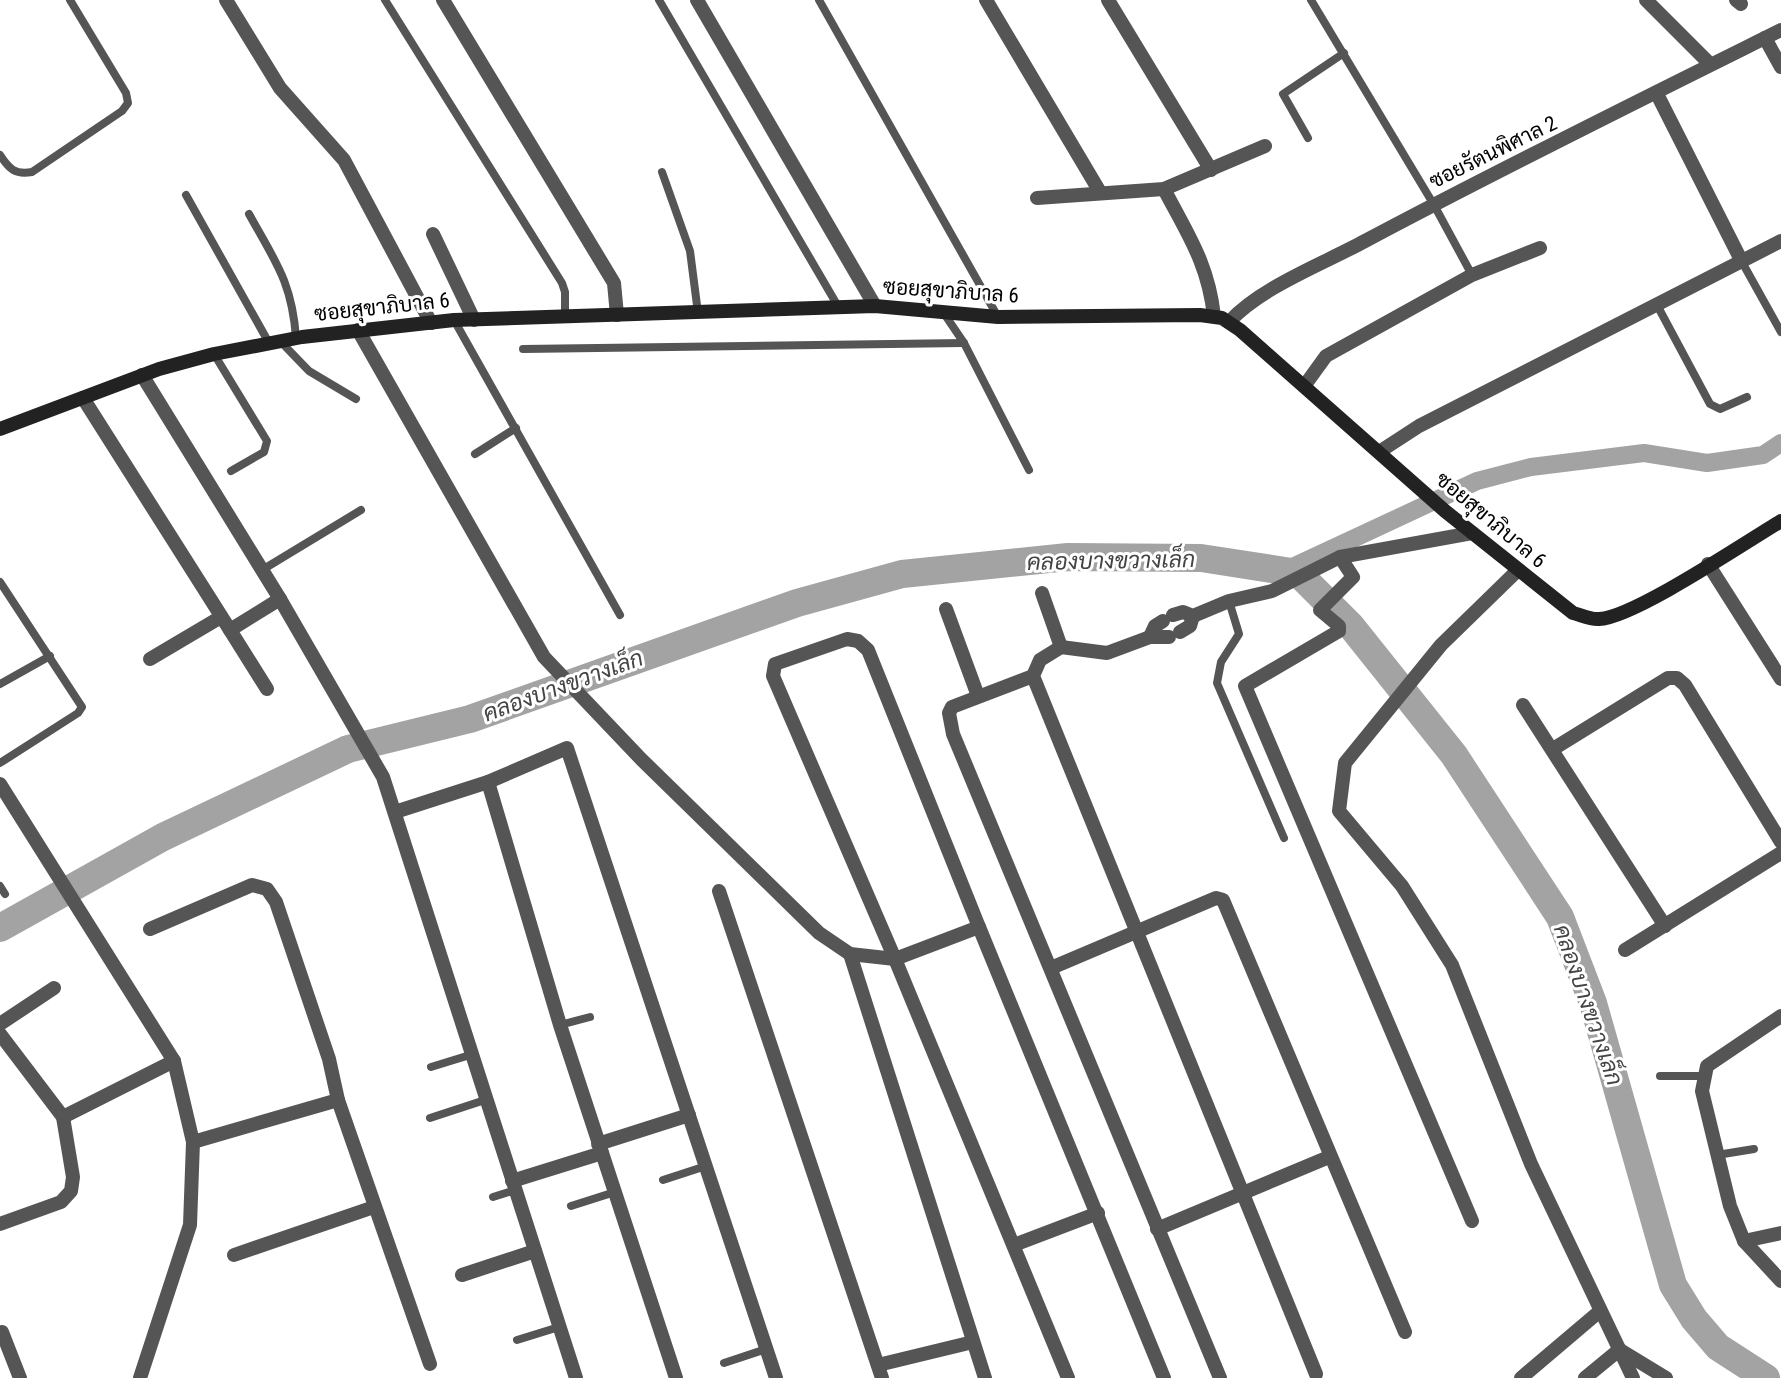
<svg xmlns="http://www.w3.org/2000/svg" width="1781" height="1378" viewBox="0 0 1781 1378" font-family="'Roboto Condensed',Sarabun,sans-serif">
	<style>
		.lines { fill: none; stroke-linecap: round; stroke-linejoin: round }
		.canal { stroke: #a3a3a3; stroke-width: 18 }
		.river { stroke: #a3a3a3; stroke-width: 28 }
		.lane { stroke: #555; stroke-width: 8 }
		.street { stroke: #555; stroke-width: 14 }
		.secondary { stroke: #222; stroke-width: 14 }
		.labels { text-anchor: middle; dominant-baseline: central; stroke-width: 6; stroke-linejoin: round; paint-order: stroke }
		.street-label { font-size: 21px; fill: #000; stroke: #fff }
		.water-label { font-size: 23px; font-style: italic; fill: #444; stroke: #fff }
	</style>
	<rect width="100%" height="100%" fill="#fff"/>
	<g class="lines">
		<path class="canal" d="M1284,571L1477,481L1531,467L1644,453L1707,463L1763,455L1781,443"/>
		<path class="river" d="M0,928L163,837L348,749L470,719L797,603L902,574L1068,557L1201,558L1298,573L1351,626L1454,755L1560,917L1593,1003L1673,1285L1694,1319L1718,1347L1766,1378"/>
		<g class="lane">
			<path d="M385,0L562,283L565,292V317"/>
			<path d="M659,0L839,308"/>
			<path d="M819,0L998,317"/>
			<path d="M1311,0L1434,205L1472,275"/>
			<path d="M1308,138L1283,94L1344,53"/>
			<path d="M0,155C9,169 15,175 32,172L122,111L128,103L126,93L70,0"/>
			<path d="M662,172L690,251L698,313"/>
			<path d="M186,195L269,343"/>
			<path d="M249,214C275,261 292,282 296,338"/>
			<path d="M1742,262L1781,332"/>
			<path d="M1657,305L1710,404L1720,409L1747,397"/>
			<path d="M943,312L964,343L1029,470"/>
			<path d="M454,320L620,615"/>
			<path d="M280,341L309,371L356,399"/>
			<path d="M523,349L964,343"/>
			<path d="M214,354L267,441L264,452L231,471"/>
			<path d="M475,454L516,428"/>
			<path d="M262,570L361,510"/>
			<path d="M0,582L82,707L78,713L0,763"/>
			<path d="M1229,601L1239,634L1221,662L1217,683L1284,838"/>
			<path d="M0,684L50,656"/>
			<path d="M0,886L5,894"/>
			<path d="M560,1025L590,1017"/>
			<path d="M431,1067L470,1055"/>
			<path d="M1660,1076H1703"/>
			<path d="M430,1118L485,1100"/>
			<path d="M1717,1155L1754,1149"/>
			<path d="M663,1180L706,1166"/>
			<path d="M493,1197L515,1190"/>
			<path d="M571,1206L615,1192"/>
			<path d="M517,1340L559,1327"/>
			<path d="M724,1363L766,1349"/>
		</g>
		<g class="street">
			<path d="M226,0L280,88L344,160L431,323"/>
			<path d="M443,0L614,283L617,315"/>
			<path d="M697,0L875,306"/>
			<path d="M986,0L1100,192"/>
			<path d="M1108,0L1211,170"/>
			<path d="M1646,0L1709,63"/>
			<path d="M1736,0L1741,4"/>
			<path d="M1765,38L1781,67"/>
			<path d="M1657,94L1742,262"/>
			<path d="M1164,189C1188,235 1208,263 1214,316"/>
			<path d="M1037,198L1164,189L1265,146"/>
			<path d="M433,234L474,320"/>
			<path d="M1229,322C1261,287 1323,264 1365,241C1502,168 1642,99 1781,30"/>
			<path d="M358,330L544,657L641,759L819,933L850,954L895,959L979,927L1164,1378"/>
			<path d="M142,375L280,599L383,777L576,1378"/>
			<path d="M1305,385L1326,356L1472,275L1540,248"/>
			<path d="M83,398L230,630L280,599"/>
			<path d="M1379,452L1419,426L1781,241"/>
			<path d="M1340,557L1353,577L1320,610L1339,626V631L1245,686L1472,1221"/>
			<path d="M1708,564L1781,679"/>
			<path d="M1518,570L1441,645L1345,763L1339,811L1402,886L1452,965L1531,1164L1633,1378"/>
			<path d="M1042,593L1061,647"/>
			<path d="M946,609L978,696"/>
			<path d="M1173,615L1183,612L1193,616L1229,601L1272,591L1340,557L1472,533"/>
			<path d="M230,630L267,689"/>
			<path d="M1180,632L1190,626L1193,616"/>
			<path d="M1150,637L1155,626L1163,621"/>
			<path d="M1169,637H1150L1107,653L1061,647L1040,660L1033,676L1316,1374"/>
			<path d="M150,659L221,617"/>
			<path d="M1033,676L952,707L949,713L953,734L1220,1378"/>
			<path d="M1523,705L1665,926"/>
			<path d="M1553,749L1668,678H1677L1685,685L1781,842"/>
			<path d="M488,782L560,1025L676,1378"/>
			<path d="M0,784L174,1061L193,1142L190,1225L140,1378"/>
			<path d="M395,812L488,782L567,748L776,1378"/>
			<path d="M719,891L882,1378"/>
			<path d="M979,927L868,650L858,641L847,639L775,664L773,676L895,959L1068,1378"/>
			<path d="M150,929L252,885L267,889L276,902L329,1059L338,1100L430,1364"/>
			<path d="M1625,950L1781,853"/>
			<path d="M850,954L985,1378"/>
			<path d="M1051,968L1216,898L1223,900L1405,1332"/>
			<path d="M1781,1016L1707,1066L1702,1091L1730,1206L1744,1241L1781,1281"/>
			<path d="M0,1024L54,988"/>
			<path d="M0,1034L63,1117L73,1177L71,1191L61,1202L0,1224"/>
			<path d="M63,1117L174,1061"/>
			<path d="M193,1142L338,1100"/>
			<path d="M598,1144L689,1115"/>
			<path d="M512,1181L602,1153"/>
			<path d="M1157,1229L1329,1157"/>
			<path d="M1744,1241L1781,1233"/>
			<path d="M1014,1245L1098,1213"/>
			<path d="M234,1255L374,1207"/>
			<path d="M462,1275L535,1251"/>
			<path d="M2,1332L20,1378"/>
			<path d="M1620,1350L1666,1378"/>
			<path d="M878,1365L973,1342"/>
			<path d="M1521,1378L1600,1311"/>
			<path d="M1585,1378L1619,1350"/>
		</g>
		<path class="secondary" d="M0,429L159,369L214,354L302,337L454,320L875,306L998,317L1200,315L1222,318L1240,330L1445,511L1573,613C1581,615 1591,620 1599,619C1633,618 1746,542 1781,521"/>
	</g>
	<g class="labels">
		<g class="street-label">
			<text transform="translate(1493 152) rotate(-26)">ซอยรัตนพิศาล 2</text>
			<text transform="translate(951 291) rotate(4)">ซอยสุขาภิบาล 6</text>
			<text transform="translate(382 307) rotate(-6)">ซอยสุขาภิบาล 6</text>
			<text transform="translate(1491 520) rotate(40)">ซอยสุขาภิบาล 6</text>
		</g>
		<g class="water-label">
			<text transform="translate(1111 561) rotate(-1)">คลองบางขวางเล็ก</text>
			<text transform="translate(563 686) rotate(-20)">คลองบางขวางเล็ก</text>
			<text transform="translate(1588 1005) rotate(71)">คลองบางขวางเล็ก</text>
		</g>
	</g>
</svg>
